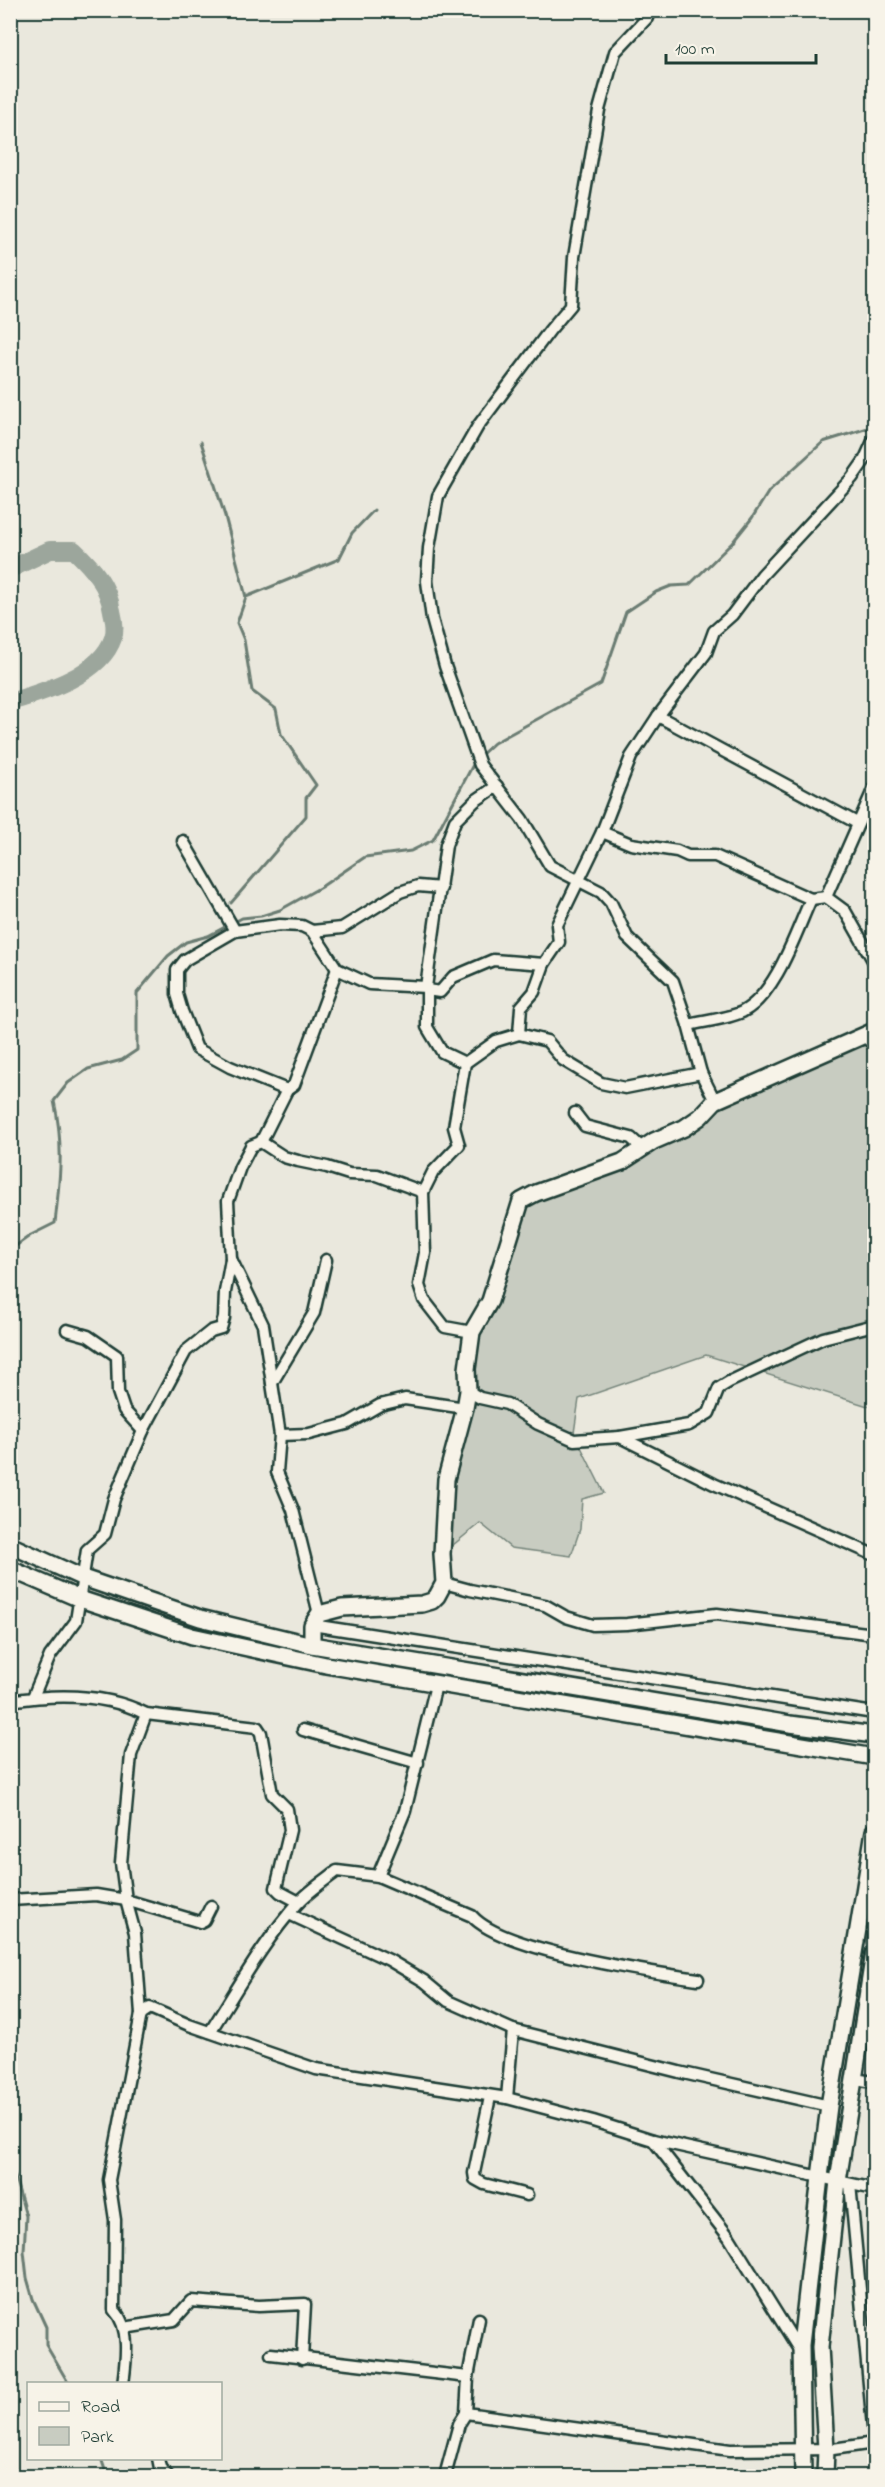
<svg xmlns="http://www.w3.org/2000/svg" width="885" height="2487" viewBox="0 0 885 2487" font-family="'Indie Flower',sans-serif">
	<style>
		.green { fill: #c8ccc1; stroke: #74847a; stroke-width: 1.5 }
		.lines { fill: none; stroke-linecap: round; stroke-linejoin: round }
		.stream { stroke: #6a7c72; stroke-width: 3 }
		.river { stroke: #9ca69c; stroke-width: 18 }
		.street-casing { stroke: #1f3d34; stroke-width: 15 }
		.secondary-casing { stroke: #1f3d34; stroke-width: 20 }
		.street { stroke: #f7f3e8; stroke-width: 10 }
		.secondary { stroke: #f7f3e8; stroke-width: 15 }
	</style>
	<rect width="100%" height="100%" fill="#eae8dd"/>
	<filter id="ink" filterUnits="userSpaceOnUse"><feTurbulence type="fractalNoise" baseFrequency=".0167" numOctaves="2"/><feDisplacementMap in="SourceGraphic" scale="12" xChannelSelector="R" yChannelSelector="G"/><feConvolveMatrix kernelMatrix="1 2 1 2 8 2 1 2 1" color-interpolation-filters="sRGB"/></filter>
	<g filter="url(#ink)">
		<path class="green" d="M864,1036L874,1045V1408L706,1355L579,1399L574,1433L604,1493L582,1499L580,1529L571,1556L511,1548L480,1523L442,1554L467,1369L521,1201L622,1162L700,1117Z"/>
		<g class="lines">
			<g class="stream">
				<path d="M201,442L225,516L246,597"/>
				<path d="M480,756L494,743L601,684L626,612L656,592L671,586L689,585L732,543L752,518L769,491L823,442L868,428L874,420"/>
				<path d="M231,903L306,816V798L316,785L281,734L276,709L252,691L244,640L237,623L246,597L339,559L352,533L374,510"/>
				<path d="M10,1250L31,1235L55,1223C60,1179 64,1144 54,1101L68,1083L88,1069L122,1060L137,1050V993L168,956L186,942L208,936L242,918L261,916L280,910L321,887L365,857L411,851L433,840L475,761"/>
				<path d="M10,2160L26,2216L24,2251L27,2278L33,2299L46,2327V2345L69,2384"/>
				<path d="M101,2458L107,2476"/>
			</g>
			<path class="river" d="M10,569L50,550H74C93,568 108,585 112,611C114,619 116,630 113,638C101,675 43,692 10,702"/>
			<g class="street-casing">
				<g id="street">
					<path d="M648,10L647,18L615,52L599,110L574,257L571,305L550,330L478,426L438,496L429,548L427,581L432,619L445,666L480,765L522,819L550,866L601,892L611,903L627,937L673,981L688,1025L701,1073L715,1101"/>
					<path d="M658,716L857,823"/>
					<path d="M874,788L826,897L845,911L874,962"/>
					<path d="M602,832L631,844L677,851L688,856H715L811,899L826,897"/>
					<path d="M183,841L235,931"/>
					<path d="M312,931L342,928L400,892L418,886L441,888"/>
					<path d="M426,987L446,845L455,821L475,801L497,786"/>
					<path d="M427,990V1027L442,1052L465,1063L454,1127L459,1145L433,1172L423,1192L425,1253L419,1285L424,1300L445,1327L472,1332"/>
					<path d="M688,1025C705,1021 727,1019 742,1012C776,995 796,932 811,899"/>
					<path d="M519,1034L521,1007L534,992L544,964L559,942L557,925L602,832L631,757L658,716L706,653L714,631L732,615L762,575L852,478L864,461L874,439"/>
					<path d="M864,1036L874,1045"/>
					<path d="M465,1063L496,1041L519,1034L547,1041L563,1060L601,1083L625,1088L701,1073"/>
					<path d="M287,1090L230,1067L197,1049L182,1011L177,994V970L185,960L235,931L280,925L302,926L312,931L337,969L369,984L426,987L427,990L440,992L453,977L493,960L544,964"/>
					<path d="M575,1113L585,1126L631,1138L643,1149"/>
					<path d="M261,1142L287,1090L294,1085L337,969"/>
					<path d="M231,1259L263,1325L280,1435L277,1472L293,1510L319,1614"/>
					<path d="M67,1330L88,1336L117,1356L118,1392L124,1410L143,1431"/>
					<path d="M272,1383L314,1313L326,1260"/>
					<path d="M468,1391L480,1398L507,1404L538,1424L574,1440L620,1437L714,1484L874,1555"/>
					<path d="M280,1435L309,1434L347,1424L380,1405L405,1399L465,1408"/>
					<path d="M620,1437L689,1425L709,1413L719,1388L729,1382L823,1338L874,1325"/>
					<path d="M444,1583L470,1590L545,1605L566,1617L593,1625L627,1624L717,1614L874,1634"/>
					<path d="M312,1625L874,1713"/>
					<path d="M33,1697L50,1656L76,1621L87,1550L105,1534L114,1499L143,1431L186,1351L211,1331L221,1328L224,1318L225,1292L231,1259L228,1201L240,1167L251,1146L261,1142L284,1157L298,1161L327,1167L349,1174L377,1175L423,1192"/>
					<path d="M10,1701C55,1694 106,1693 146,1714L257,1727L261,1733L272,1794L287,1809L290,1830L276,1888L280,1892L299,1902"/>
					<path d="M303,1730L418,1763"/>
					<path d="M378,1876L405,1811L436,1685"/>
					<path d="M10,1900L96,1895L126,1900L200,1922L204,1920L211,1906"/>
					<path d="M289,1914L389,1960L424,1981L448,2001L513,2030L679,2072L829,2106"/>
					<path d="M141,2014L150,2008L189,2025L316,2069L507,2098L593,2121L653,2140L729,2237L800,2351"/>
					<path d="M210,2032C238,1988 263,1942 298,1903C309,1891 324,1881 337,1871L378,1876L472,1916C503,1951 649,1972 698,1979"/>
					<path d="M854,2079L874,2082"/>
					<path d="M490,2097L474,2173L475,2179L484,2184L527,2195"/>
					<path d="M507,2098L513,2030"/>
					<path d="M653,2140L874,2189"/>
					<path d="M850,2184L874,2437"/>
					<path d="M124,2328L174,2320L191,2301L259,2306L305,2304L302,2359"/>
					<path d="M271,2354L468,2377"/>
					<path d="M123,2384C126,2361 131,2327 114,2310L115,2220L109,2180L141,2014L135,1933L126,1900L121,1863L131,1755L146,1714"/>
					<path d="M466,2413L468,2377L479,2319"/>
					<path d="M158,2458L160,2468L168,2476"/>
					<path d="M445,2476L459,2424L466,2413L730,2450L833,2449L874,2443"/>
				</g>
			</g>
			<g class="secondary-casing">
				<g id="secondary">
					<path d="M10,1545L83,1578L200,1618L312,1645L790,1724L874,1735"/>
					<path d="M10,1569L80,1599L192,1636L326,1665L874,1757"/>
					<path d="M312,1645V1625L319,1614L342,1608L422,1604L432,1601L437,1596L444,1583L442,1554L446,1479L465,1408L468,1391L467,1369L472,1332L490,1301L521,1201L536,1193L622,1162L654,1141L684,1128L700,1117L715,1101L874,1031"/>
					<path d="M803,2476L801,2345L820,2177L829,2106L874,1831"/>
					<path d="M825,2476L826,2449L820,2347L838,2181L874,1953"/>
				</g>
			</g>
			<use href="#street" class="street"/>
			<use href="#secondary" class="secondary"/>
		</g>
	</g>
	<rect width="885" height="2487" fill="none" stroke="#f7f3e8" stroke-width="36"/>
	<rect x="18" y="18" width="849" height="2451" fill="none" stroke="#1f3d34" stroke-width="2" filter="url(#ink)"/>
	<rect x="27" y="2382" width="195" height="78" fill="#f7f3e8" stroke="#a1aaa0" stroke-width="1.5"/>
	<rect x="39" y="2402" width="30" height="9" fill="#f7f3e8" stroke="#a1aaa0" stroke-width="1.5"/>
	<text x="81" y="2412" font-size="18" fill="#1f3d34">Road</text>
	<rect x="39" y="2427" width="30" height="18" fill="#c8ccc1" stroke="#a1aaa0" stroke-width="1.5"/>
	<text x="81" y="2442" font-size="18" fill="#1f3d34">Park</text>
	<path d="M666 54v9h150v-9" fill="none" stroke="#1f3d34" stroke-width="3"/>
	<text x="675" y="54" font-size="18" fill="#1f3d34" stroke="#f7f3e8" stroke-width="4.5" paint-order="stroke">100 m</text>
</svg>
